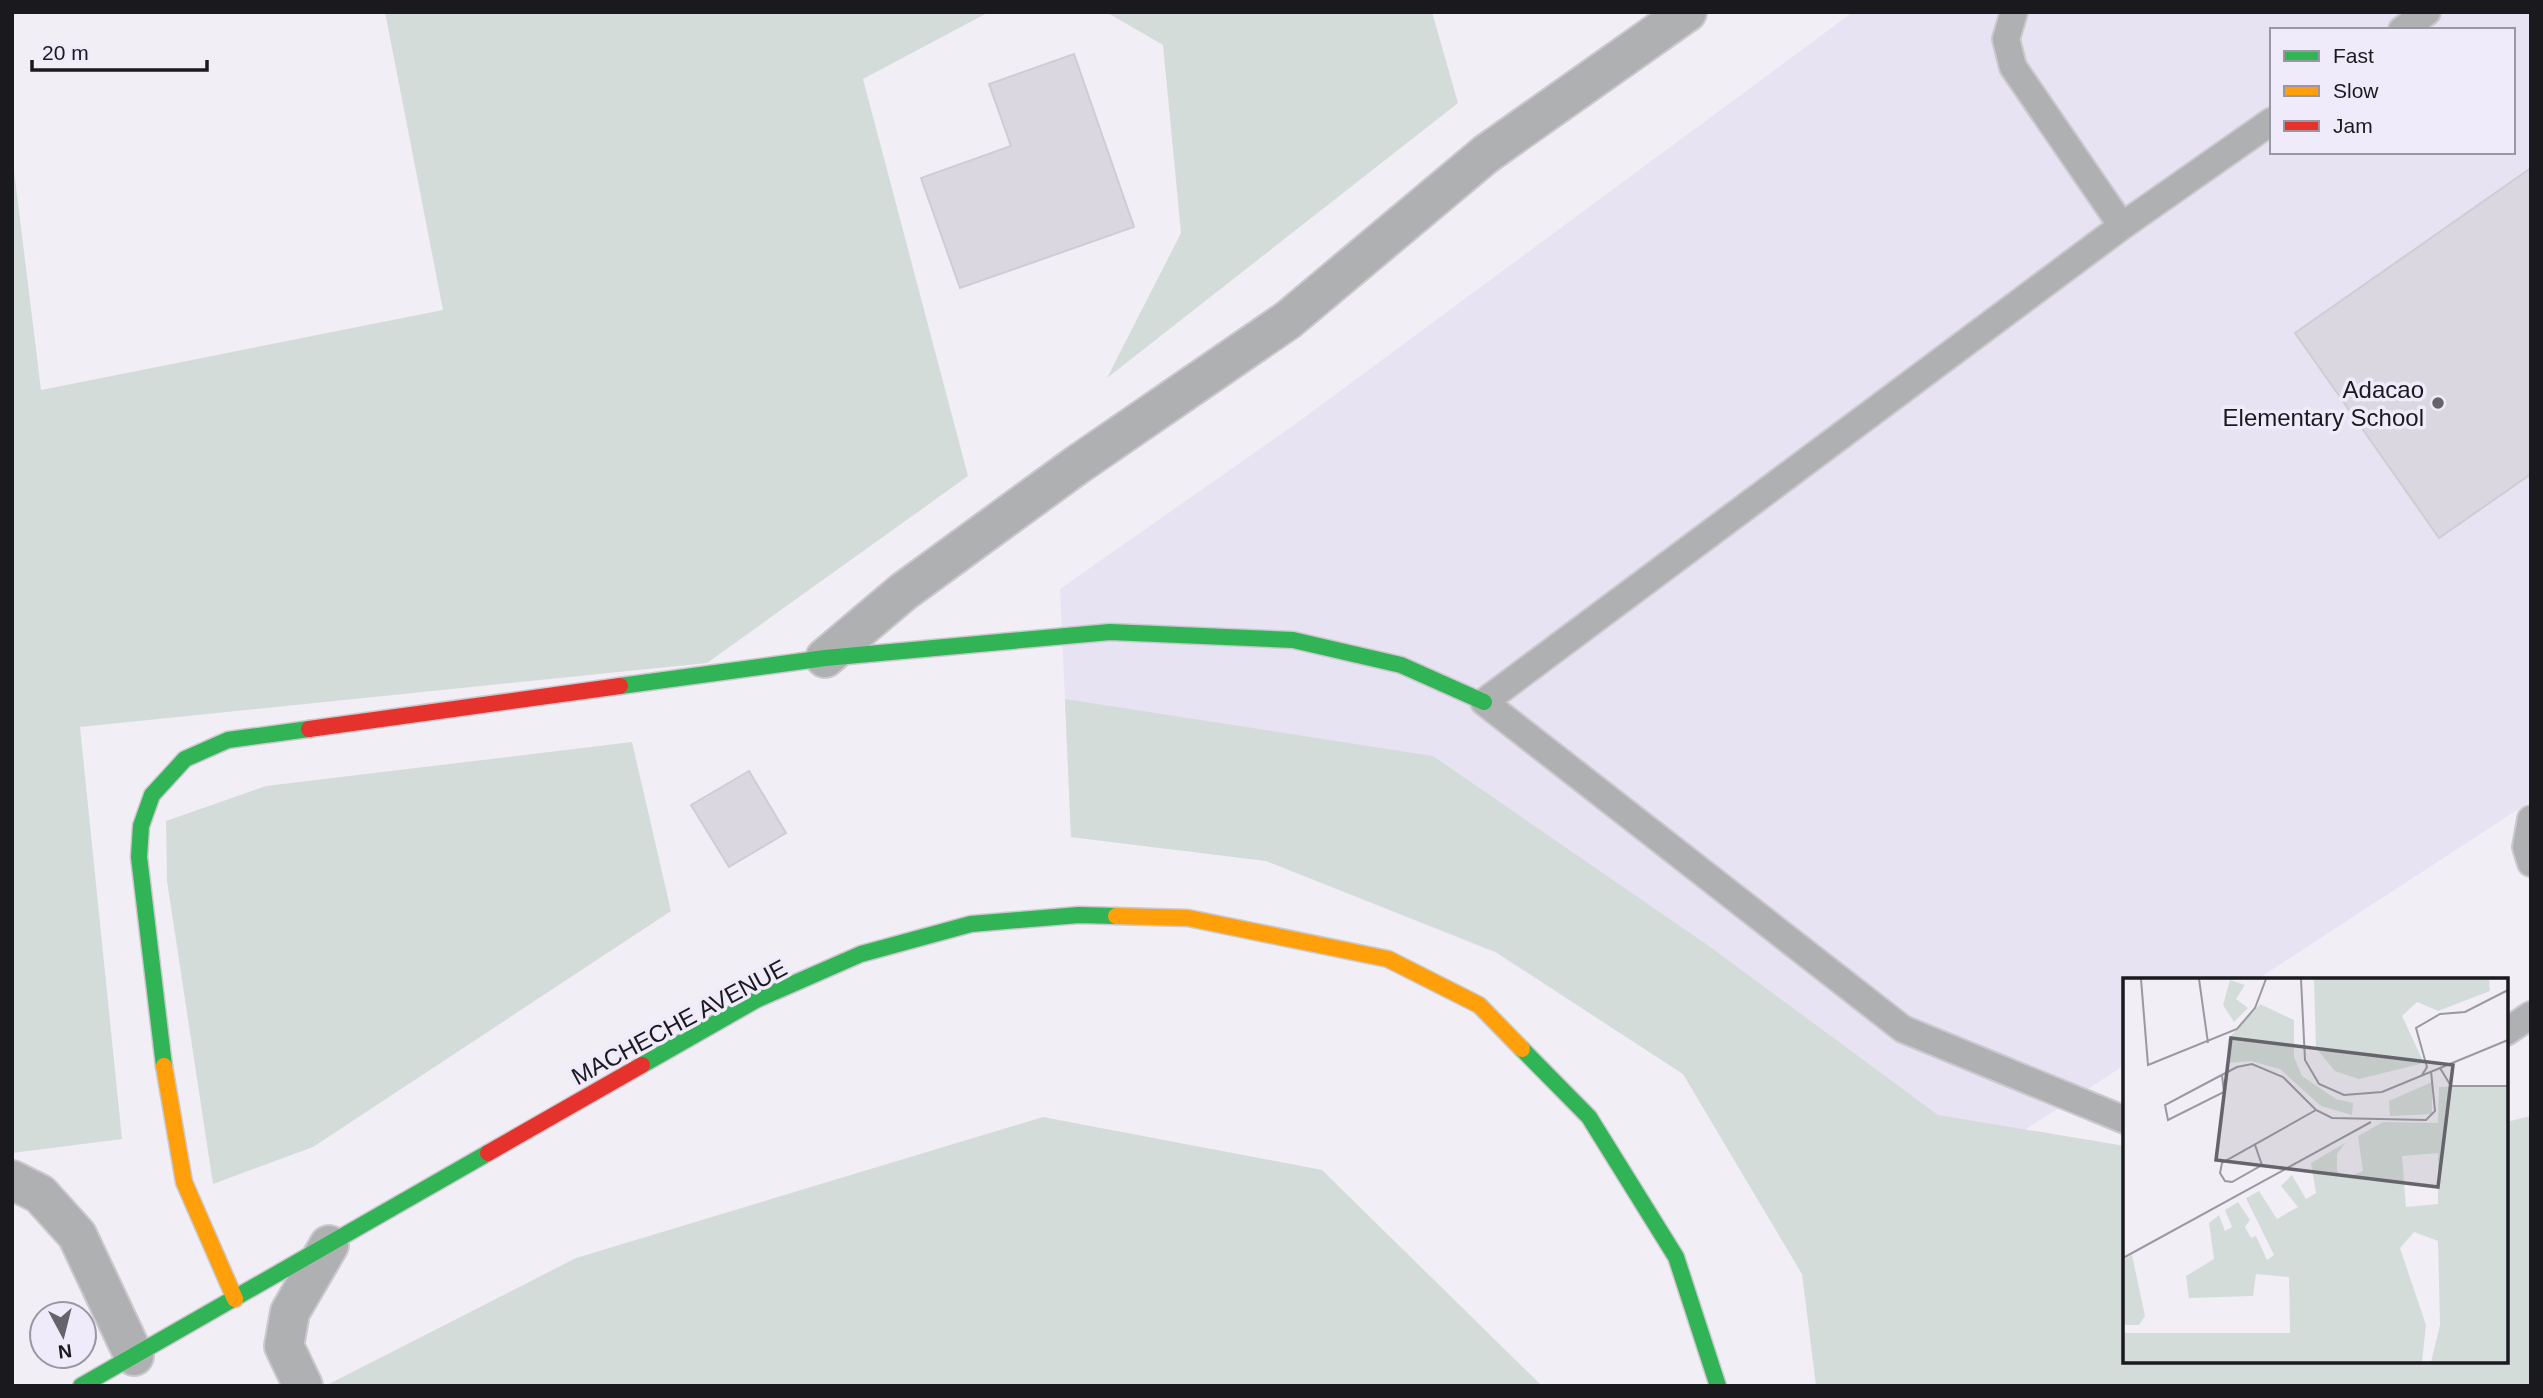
<svg xmlns="http://www.w3.org/2000/svg" width="2543" height="1398" viewBox="0 0 2543 1398" font-family="Arial,sans-serif">
	<style>
		.built { fill: #e8e3f3; fill-rule: evenodd }
		.green { fill: #d4dcd9 }
		.building { fill: #dbd7e1; stroke: #cfcdd3; stroke-width: 2 }
		.lines { fill: none; stroke-linecap: round; stroke-linejoin: round }
		.lane-casing { stroke: #cbc8ce; stroke-width: 30 }
		.street-casing { stroke: #cbc8ce; stroke-width: 42 }
		.fast-casing { stroke: #cbc8ce; stroke-width: 19 }
		.slow-casing { stroke: #cbc8ce; stroke-width: 19 }
		.jam-casing { stroke: #cbc8ce; stroke-width: 19 }
		.lane { stroke: #afb0b1; stroke-width: 26 }
		.street { stroke: #afb0b1; stroke-width: 38 }
		.fast { stroke: #30b455; stroke-width: 16 }
		.slow { stroke: #ff9f0a; stroke-width: 16 }
		.jam { stroke: #e5322d; stroke-width: 16 }
		.poi-dot { fill: #65646a; stroke: #f0ebfa; stroke-width: 2.5 }
		.labels { text-anchor: middle; dominant-baseline: central; stroke-width: 7; stroke-linejoin: round; paint-order: stroke }
		.poi-label { font-size: 24px; fill: #1a191e; stroke: #f0ebfa; text-anchor: end }
		.street-label { font-size: 24px; fill: #1a191e; stroke: #f0ebfa }
		.inset-road { fill: none; stroke: #9b99a0; stroke-width: 2 }
		.view { fill: #65646a; fill-opacity: 0.15; stroke: #65646a; stroke-width: 3.5 }
		.inset-edge { fill: none; stroke: #1a191e; stroke-width: 3.5 }
	</style>
	<rect width="100%" height="100%" fill="#f1eef6"/>
	<path class="built" d="M1853,12H2531V801L2256,980H2125V1065L1802,1274L1683,1074L1496,953L1266,861L1071,837L1060,589L1294,425ZM2272,30H2513V152H2272Z"/>
	<g class="green">
		<path d="M385,12H989L863,79L968,476L707,663L80,727L122,1139L12,1153V154L41,390L443,310Z"/>
		<path d="M1106,12H1432L1458,103L1107,378L1181,233L1163,45Z"/>
		<path d="M1065,699L1433,756L1709,946L1938,1115L2125,1146V1361H2506V1122L2531,1116V1386H1816L1802,1274L1683,1074L1496,952L1266,861L1071,837Z"/>
		<path d="M632,742L671,911L313,1147L213,1184L167,881L166,821L266,786Z"/>
		<path d="M1043,1117L1322,1170L1542,1386H325L576,1258Z"/>
	</g>
	<g class="building">
		<path d="M1074,54L1134,227L960,288L921,178L1011,146L989,84Z"/>
		<path d="M2531,168V474L2439,538L2295,333Z"/>
		<path d="M749,771L786,833L729,867L691,805Z"/>
	</g>
	<g class="lines">
		<g class="lane-casing">
			<g id="lane">
				<path d="M2014,12L2006,39L2013,67L2122,226"/>
				<path d="M2402,30L2427,12"/>
				<path d="M2531,819L2526,847L2531,863"/>
				<path d="M2506,1032L2531,1015"/>
				<path d="M2125,1120L1903,1029L1484,702L2122,226L2272,121"/>
			</g>
		</g>
		<g class="street-casing">
			<g id="street">
				<path d="M825,658L903,592L1077,465L1288,320L1486,154L1687,12"/>
				<path d="M12,1180L40,1194L77,1235L134,1356"/>
				<path d="M303,1386L284,1346L290,1312L329,1245"/>
			</g>
		</g>
		<g class="fast-casing">
			<g id="fast">
				<path d="M620,686L825,658L1110,632L1293,640L1401,665L1484,702"/>
				<path d="M1522,1049L1589,1117L1676,1257L1718,1386"/>
				<path d="M642,1065L756,1000L861,954L971,924L1079,915L1116,916"/>
				<path d="M164,1066L139,857L141,826L152,795L185,759L228,740L309,729"/>
				<path d="M81,1386L488,1153"/>
			</g>
		</g>
		<g class="slow-casing">
			<g id="slow">
				<path d="M1116,916L1188,918L1388,959L1479,1005L1522,1049"/>
				<path d="M164,1066L184,1182L235,1299"/>
			</g>
		</g>
		<g class="jam-casing">
			<g id="jam">
				<path d="M309,729L620,686"/>
				<path d="M488,1153L642,1065"/>
			</g>
		</g>
		<use href="#lane" class="lane"/>
		<use href="#street" class="street"/>
		<use href="#fast" class="fast"/>
		<use href="#slow" class="slow"/>
		<use href="#jam" class="jam"/>
	</g>
	<circle class="poi-dot" cx="2438" cy="403" r="7"/>
	<g class="labels">
		<g class="poi-label">
			<text x="2424" y="389">Adacao<tspan x="2424" dy="28">Elementary School</tspan></text>
		</g>
		<g class="street-label">
			<text transform="translate(679 1022) rotate(-28)">MACHECHE AVENUE</text>
		</g>
	</g>
	<g transform="translate(2123 978)">
		<rect width="385" height="385" fill="#f1eef6"/>
		<path d="M191,1H366L367,13L315,33L294,24L279,38L301,85L236,101L212,93L193,70ZM107,2L122,7L113,21L125,30L111,44L100,27ZM137,26L171,42V79L179,98L213,121L230,125L229,137L198,128L157,91L128,83L104,85L105,61ZM309,104V136L267,138L266,123ZM385,108V384H308L317,347L315,263L291,254L277,270L303,347L299,384H0V355H167L166,299L133,296L130,318L66,320L63,298L91,281L86,245L96,237L102,253L109,249L102,232L115,224L127,242L122,249L128,260L133,258L144,282L151,277L123,220L136,213L154,241L175,229L158,208L169,197L183,221L193,215L188,185L222,165L214,176V193L223,200L240,193L235,158L260,144L315,145L316,109ZM315,175V226L283,229L279,178ZM9,277L22,338L16,347H0V282Z" fill="#d4dcd9" fill-rule="evenodd"/>
		<path class="inset-road" d="M18,1L25,87L114,51L132,30L143,1M76,1L85,65M178,1L182,82L196,106L221,117L259,114L385,62M317,90L328,108H385M99,97L101,114L45,142L42,127L93,100L114,89L129,86L160,99L193,132L209,140L303,142L312,133L308,93M299,97L304,89L293,50L317,36L342,34L385,12M132,167L139,187L109,204L102,203L97,195L99,185L193,132M0,280L248,144"/>
		<path class="view" d="M108,60L330,87L315,209L93,182Z"/>
		<rect width="385" height="385" class="inset-edge"/>
	</g>
	<rect width="2543" height="1398" fill="none" stroke="#1a191e" stroke-width="28"/>
	<rect x="2270" y="28" width="245" height="126" fill="#f0ebfa" stroke="#9a97a2" stroke-width="2"/>
	<rect x="2284" y="51" width="35" height="10" fill="#30b455" stroke="#9a97a2" stroke-width="2"/>
	<text x="2333" y="63" font-size="21" fill="#1a191e">Fast</text>
	<rect x="2284" y="86" width="35" height="10" fill="#ff9f0a" stroke="#9a97a2" stroke-width="2"/>
	<text x="2333" y="98" font-size="21" fill="#1a191e">Slow</text>
	<rect x="2284" y="121" width="35" height="10" fill="#e5322d" stroke="#9a97a2" stroke-width="2"/>
	<text x="2333" y="133" font-size="21" fill="#1a191e">Jam</text>
	<g transform="translate(63 1335) rotate(173)"><circle r="33" fill="#f0ebfa" stroke="#9a97a2" stroke-width="2"/>
	<path d="M0-5L12 26L0 18L-12 26Z" fill="#65646a"/>
	<text y="-10" font-size="19" font-weight="bold" text-anchor="middle" fill="#1a191e">N</text>
	</g>
	<path d="M32 60v10h175v-10" fill="none" stroke="#1a191e" stroke-width="3.5"/>
	<text x="42" y="60" font-size="21" fill="#1a191e" stroke="#f0ebfa" stroke-width="5" paint-order="stroke">20 m</text>
</svg>
